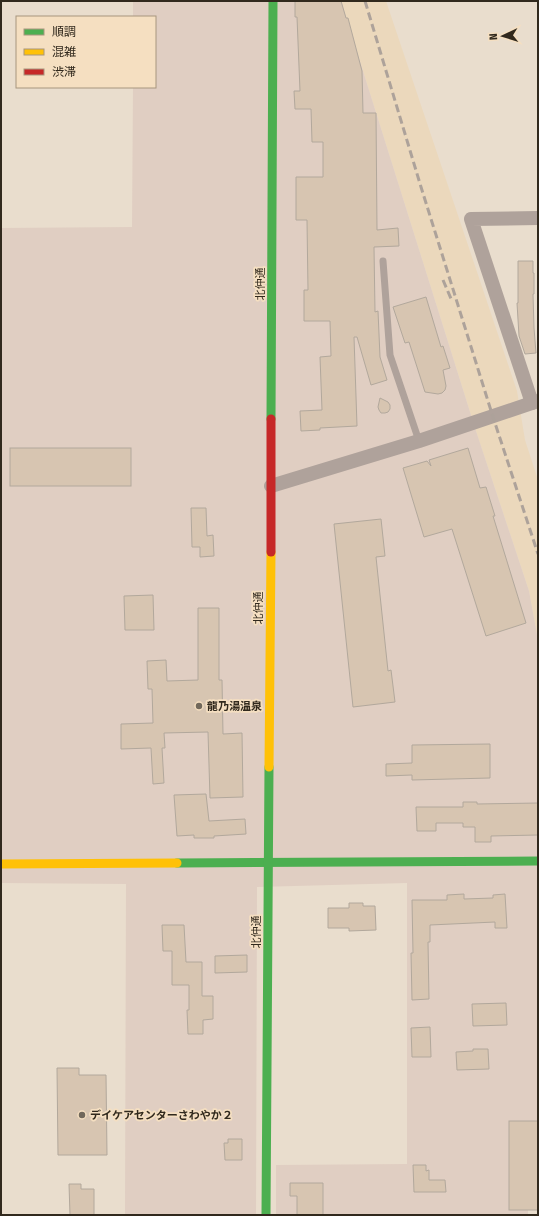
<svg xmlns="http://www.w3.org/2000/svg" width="539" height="1216" viewBox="0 0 539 1216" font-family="'Fira Sans Condensed','Noto Sans JP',sans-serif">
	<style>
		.built { fill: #ebd8bc }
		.industrial { fill: #e0cec2 }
		.building { fill: #d7c5b1; stroke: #b2a89c }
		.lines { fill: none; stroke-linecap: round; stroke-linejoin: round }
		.lane { stroke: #afa29b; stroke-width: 7 }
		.street { stroke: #afa29b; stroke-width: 14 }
		.fast { stroke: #4caf50; stroke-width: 9 }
		.slow { stroke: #ffc107; stroke-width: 9 }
		.jam { stroke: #c62828; stroke-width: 9 }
		.rail { stroke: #ada29a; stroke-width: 3; stroke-dasharray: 8 4; stroke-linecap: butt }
		.poi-dot { fill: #71685b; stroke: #f5dfc1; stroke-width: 1.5 }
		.labels { text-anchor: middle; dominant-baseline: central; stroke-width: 3.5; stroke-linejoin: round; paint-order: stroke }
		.street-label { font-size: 11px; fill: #31291d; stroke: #f5dfc1 }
		.poi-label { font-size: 11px; font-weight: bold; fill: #31291d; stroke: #f5dfc1; text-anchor: start }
	</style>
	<rect width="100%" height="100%" fill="#e9ddcd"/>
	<path class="built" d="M341,1H386L517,391L525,440L538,480V640L529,591L476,431Z"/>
	<path class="industrial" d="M133,1H341L476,431L529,591L538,640V1130H528V1215H276V1165L407,1164V883L257,887L256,1215H125L126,884L1,883V228L132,227L133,87H155V17H133Z"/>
	<g class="building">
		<path d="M295,1H341L346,18H348L362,71L363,113H376L377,230L398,228L399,246L374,247L375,312L378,311L380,357L387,380L371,385L357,337H354L357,426L320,428V430L301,431L300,411L322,410L320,357L331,356L330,321H304V290H308L307,220H296V177H323V142H312L311,109H295L294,91H300L297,17H295Z"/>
		<path d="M518,261H533V273H534V294H533L534,328L536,353L525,354L519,336L517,303H518Z"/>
		<path d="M426,297L441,347L443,346L450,368L443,370L446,386L445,390L442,393L438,394L425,392L409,342L405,343L393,307Z"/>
		<path d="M380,398L388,402L390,405V409L388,412L385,413H381L379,410L378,407Z"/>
		<rect x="10" y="448" width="121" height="38"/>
		<path d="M468,448L480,488L486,487L495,516H493L526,623L486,636L452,529L424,537L403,468L427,461L431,466L429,460Z"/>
		<path d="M191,508H206L207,536L213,535L214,556L200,557V547H192Z"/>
		<path d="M381,519L385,556L376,557L388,671L391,670L395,702L353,707L334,524Z"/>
		<path d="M153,595L154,630H125L124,596Z"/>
		<path d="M198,608H219V680H222L223,734L242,733L243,797L210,798L208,732L164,733L165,748H162L164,783L153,784L151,748L121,749V724L153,723L152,689H148L147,661L166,660L167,681L198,680Z"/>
		<path d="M490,744V778L412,780V775L386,776V764L412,763V745Z"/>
		<path d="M206,794L209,821L245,819L246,834L214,836V838H194V835L177,836L174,795Z"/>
		<path d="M463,802H477V804L538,803V835L491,836V842H475V827H463V823H436V831H417L416,807H463Z"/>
		<path d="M464,894V899L493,898V895L505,894L507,928H495V922L430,925V942H428L429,999L412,1000L411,953H413L412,900H447V895Z"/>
		<path d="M349,903H363V906H375L376,930L349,931V928H328V908H349Z"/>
		<path d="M162,925H184L186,962H202V996H213V1019L203,1020V1034H188L187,1010H189V985H172V951H163Z"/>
		<path d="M247,955V972L215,973V956Z"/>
		<path d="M506,1003L507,1025L473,1026L472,1004Z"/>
		<path d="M430,1027L431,1057H412L411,1028Z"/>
		<path d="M473,1049H488L489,1069L457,1070L456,1052L473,1051Z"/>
		<path d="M57,1068H79V1075H106L107,1155H58Z"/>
		<rect x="509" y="1121" width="29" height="89"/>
		<path d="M228,1139H242V1160H225L224,1143H228Z"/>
		<path d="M413,1165H426V1171L429,1170V1180H445L446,1192H414Z"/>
		<path d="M290,1183H323V1215H297V1196H290Z"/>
		<path d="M69,1184H81V1189H94V1215H70Z"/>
	</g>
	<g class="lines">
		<path class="lane" d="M383,261L390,355L419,441"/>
		<g class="street">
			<path d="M532,403L471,219L538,218"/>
			<path d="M271,486L419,441L538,401"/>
		</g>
		<g class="fast">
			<path d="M271,419L273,1"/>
			<path d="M177,863L538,861"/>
			<path d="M266,1215L269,767"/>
		</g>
		<g class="slow">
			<path d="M269,767L271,552"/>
			<path d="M1,864L177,863"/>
		</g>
		<path class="jam" d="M271,552V419"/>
		<g class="rail">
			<path d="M365,1L421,187L493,417L538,554"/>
			<path d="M443,280L452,301"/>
		</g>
	</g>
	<g class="poi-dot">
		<circle cx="199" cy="706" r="4"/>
		<circle cx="82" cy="1115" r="4"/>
	</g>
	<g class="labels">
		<g class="street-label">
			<text transform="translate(260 284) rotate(-90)">北仲通</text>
			<text transform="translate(258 608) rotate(-90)">北仲通</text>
			<text transform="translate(256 932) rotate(-90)">北仲通</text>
		</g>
		<g class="poi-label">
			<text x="207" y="706">龍乃湯温泉</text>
			<text x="90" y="1115">デイケアセンターさわやか２</text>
		</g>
	</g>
	<rect width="539" height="1216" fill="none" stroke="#31291d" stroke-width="4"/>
	<rect x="16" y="16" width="140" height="72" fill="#f5dfc1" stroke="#a7967f"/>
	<rect x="24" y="29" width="20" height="6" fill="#4caf50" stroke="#a7967f"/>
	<text x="52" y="36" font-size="12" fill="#31291d">順調</text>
	<rect x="24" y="49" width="20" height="6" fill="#ffc107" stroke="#a7967f"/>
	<text x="52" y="56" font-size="12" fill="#31291d">混雑</text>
	<rect x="24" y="69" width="20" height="6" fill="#c62828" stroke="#a7967f"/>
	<text x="52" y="76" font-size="12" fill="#31291d">渋滞</text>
	<g transform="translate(503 36) rotate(266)" stroke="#f5dfc1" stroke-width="3" paint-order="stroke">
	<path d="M0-3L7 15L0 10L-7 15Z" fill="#31291d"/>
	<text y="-6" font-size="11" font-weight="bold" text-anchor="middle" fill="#31291d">N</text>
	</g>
</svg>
